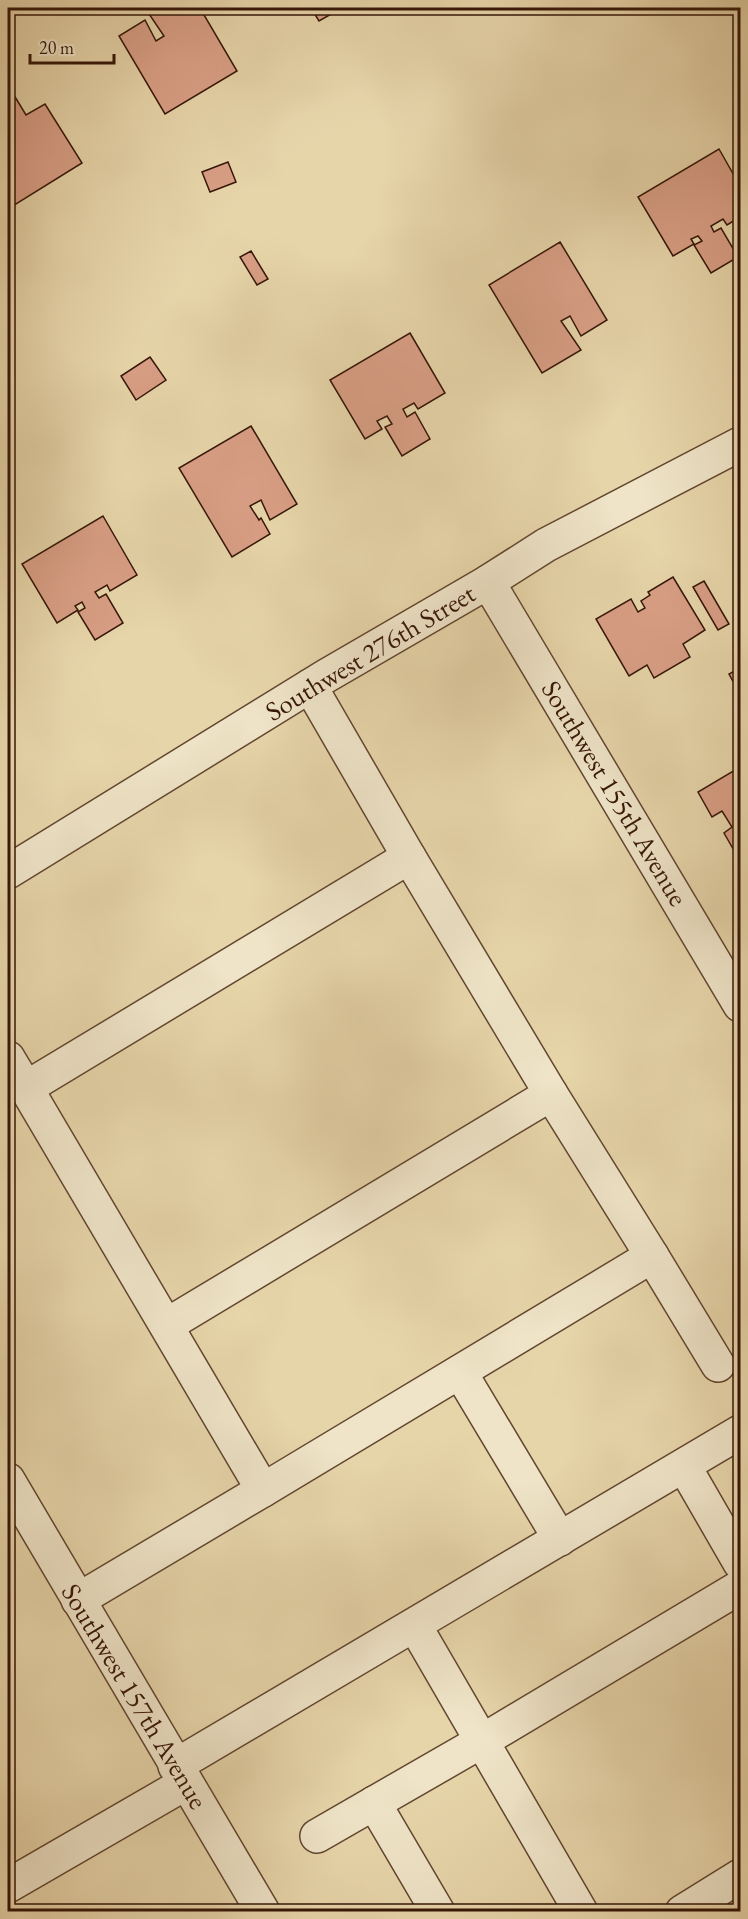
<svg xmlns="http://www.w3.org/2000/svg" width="748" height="1919" viewBox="0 0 748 1919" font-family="'EB Garamond',serif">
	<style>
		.building { fill: #d99f86; stroke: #361608; stroke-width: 1.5 }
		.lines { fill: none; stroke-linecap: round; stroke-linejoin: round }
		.minor-casing { stroke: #624630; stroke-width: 36 }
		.minor { stroke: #efe4c8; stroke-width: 33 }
		.labels { text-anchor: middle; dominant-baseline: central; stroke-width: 6; stroke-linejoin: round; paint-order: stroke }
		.street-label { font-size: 27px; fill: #361608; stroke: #efe4c8 }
	</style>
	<rect width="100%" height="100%" fill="#e7d5aa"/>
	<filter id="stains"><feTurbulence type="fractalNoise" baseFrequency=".00333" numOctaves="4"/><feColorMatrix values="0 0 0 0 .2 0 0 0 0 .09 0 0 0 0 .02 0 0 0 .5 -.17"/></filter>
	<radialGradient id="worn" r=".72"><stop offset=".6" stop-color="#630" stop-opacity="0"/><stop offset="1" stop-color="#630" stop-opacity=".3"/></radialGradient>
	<g class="building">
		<path d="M145,8H200L237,71L165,114L119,36L145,20L156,41L164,36Z"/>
		<path d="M311,8H342L319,21Z"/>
		<path d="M9,87L26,115L45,104L82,163L8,209Z"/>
		<path d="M719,149L740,186V217L727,225L723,219L711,226L714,232L721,228L738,257L711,273L694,245L702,241L698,236L691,239L694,244L673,256L638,197Z"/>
		<path d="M228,162L236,182L210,192L202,172Z"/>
		<path d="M560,242L607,320L581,336L570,316L561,321L581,350L542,373L489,285Z"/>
		<path d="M251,251L268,279L257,285L240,257Z"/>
		<path d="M410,333L445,393L418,409L414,403L403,409L407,417L415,412L430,439L402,456L385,427L392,424L387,416L377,421L382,429L365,439L330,380Z"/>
		<path d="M150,357L166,380L136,400L121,376Z"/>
		<path d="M251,426L297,504L270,520L261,500L250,506L259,520L261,518L270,534L232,557L179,468Z"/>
		<path d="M103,516L137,575L110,591L107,585L95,592L99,598L106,594L123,623L95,640L78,612L85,608L82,602L75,606L78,610L57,623L22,564Z"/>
		<path d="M673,577L705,630L683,644L690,657L654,678L647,665L629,676L596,619L631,599L638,612L645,608L641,601L650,595L648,592Z"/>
		<path d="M704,581L729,624L718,630L693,587Z"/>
		<path d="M740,668V684L736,687L729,674Z"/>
		<path d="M740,767V861L724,833L732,827L722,811L712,817L698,792Z"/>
	</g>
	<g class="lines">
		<g class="minor-casing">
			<g id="minor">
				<path d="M488,582L740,1005"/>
				<path d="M8,872L326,676L488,582L546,545L740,444"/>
				<path d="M8,1058L26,1088L409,857L310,686"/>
				<path d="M26,1088L263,1490L78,1600"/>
				<path d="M551,1094L652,1256"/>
				<path d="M167,1325L551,1094L409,857"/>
				<path d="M460,1372L560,1539"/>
				<path d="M684,1466L740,1563"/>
				<path d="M8,1480L263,1912"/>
				<path d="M263,1490L652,1256L718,1365"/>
				<path d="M415,1626L581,1912"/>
				<path d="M175,1766L740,1432"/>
				<path d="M374,1803L438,1912"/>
				<path d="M317,1836L482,1741L740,1587"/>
				<path d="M8,1886L186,1783"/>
				<path d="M682,1912L740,1876"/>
			</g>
		</g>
		<use href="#minor" class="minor"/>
	</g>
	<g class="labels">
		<g class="street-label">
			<text transform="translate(370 652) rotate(-31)">Southwest 276th Street</text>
			<text transform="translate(615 793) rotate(59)">Southwest 155th Avenue</text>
			<text transform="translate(135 1696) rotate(59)">Southwest 157th Avenue</text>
		</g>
	</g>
	<rect width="748" height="1919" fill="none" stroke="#e7d5aa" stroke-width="30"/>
	<rect x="9" y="9" width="730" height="1901" fill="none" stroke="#361608" stroke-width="3"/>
	<rect x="15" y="15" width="718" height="1889" fill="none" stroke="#361608" stroke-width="1.5"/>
	<path d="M30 54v9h84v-9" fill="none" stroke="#361608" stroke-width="3"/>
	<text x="39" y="54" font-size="18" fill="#361608" stroke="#efe4c8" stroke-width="4.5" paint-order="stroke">20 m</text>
	<rect width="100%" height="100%" filter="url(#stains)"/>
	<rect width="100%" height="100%" fill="url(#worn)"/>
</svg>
